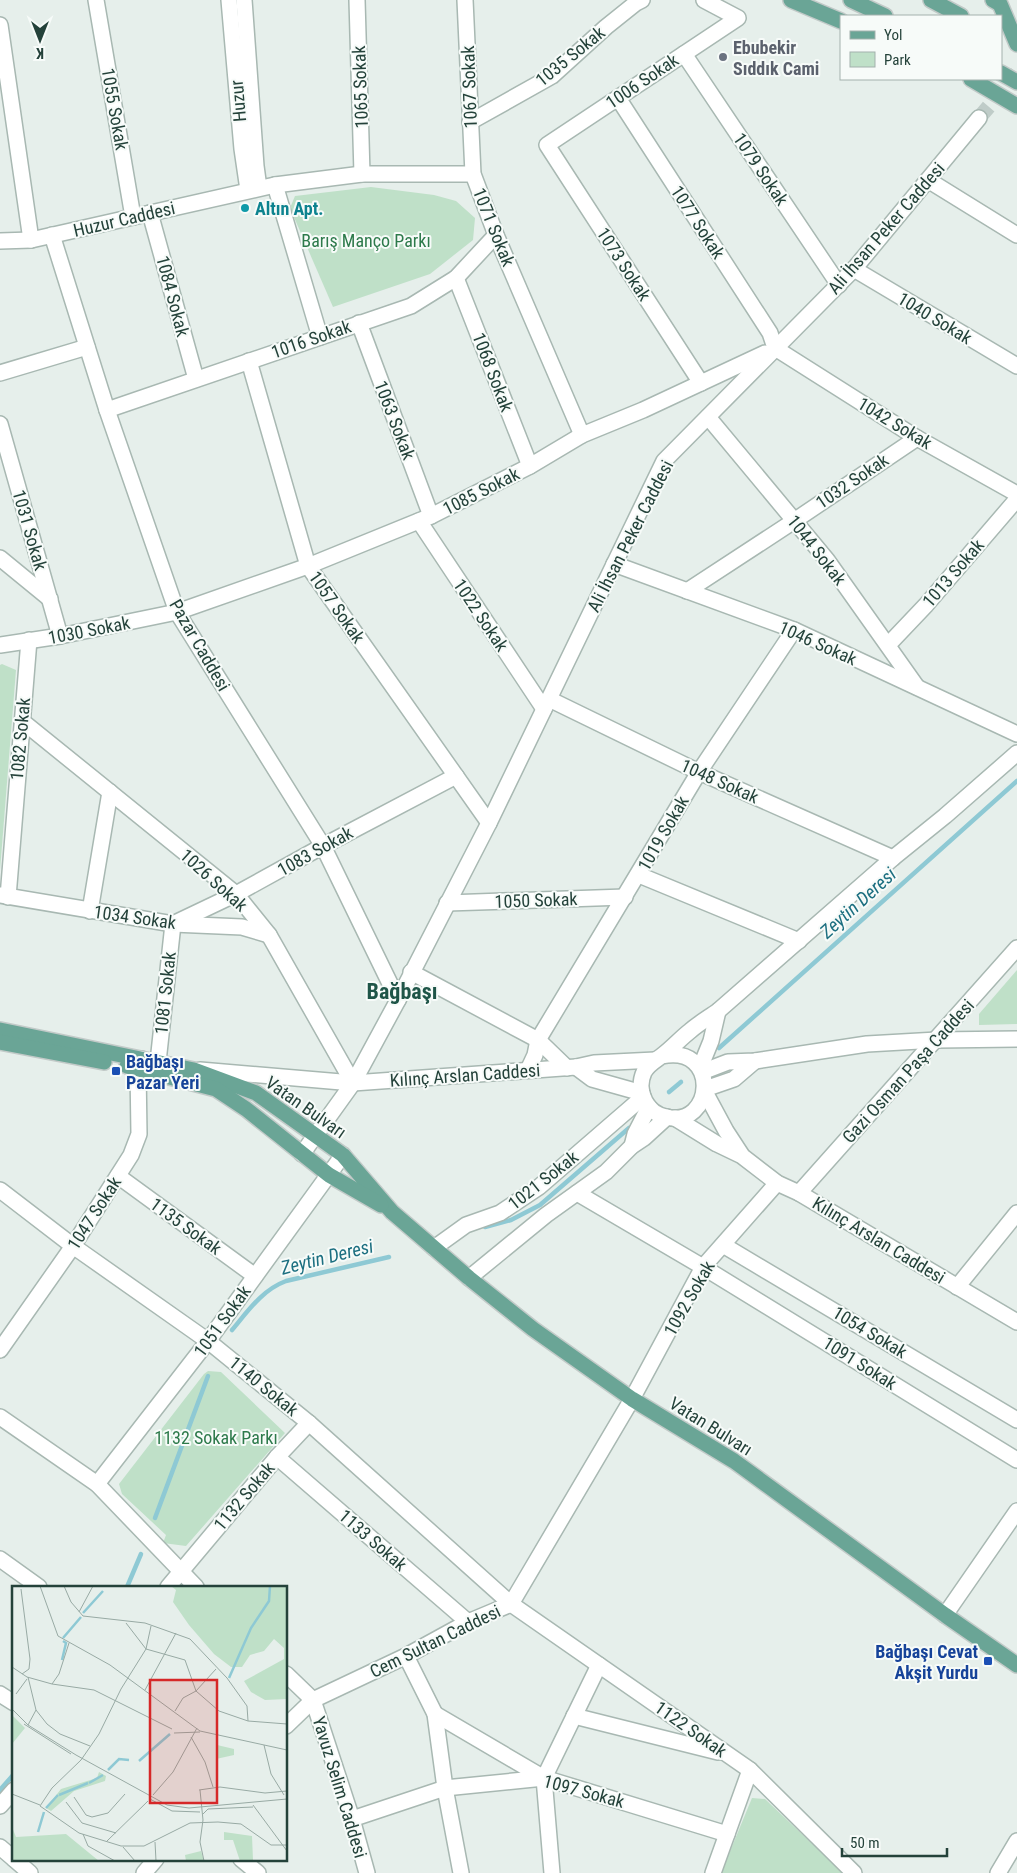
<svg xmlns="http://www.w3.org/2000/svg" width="1017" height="1873" viewBox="0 0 1017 1873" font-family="'Roboto Condensed',sans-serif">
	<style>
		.green { fill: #bfe0c8 }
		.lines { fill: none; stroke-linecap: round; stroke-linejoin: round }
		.stream { stroke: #8ec9d4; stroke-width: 4.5 }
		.minor-tunnel { stroke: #bfccc8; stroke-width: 15; stroke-dasharray: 15 8; stroke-linecap: butt }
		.minor-casing { stroke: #a8b8b2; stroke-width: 18 }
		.major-casing { stroke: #c2cac8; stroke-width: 18 }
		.minor { stroke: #fff; stroke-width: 15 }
		.major { stroke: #6aa596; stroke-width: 15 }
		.worship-dot { fill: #6b7280; stroke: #f7fbf9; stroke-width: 2 }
		.culture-dot { fill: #0f9aa8; stroke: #f7fbf9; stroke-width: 2 }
		.transit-dot { fill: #1a4fb4; stroke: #f7fbf9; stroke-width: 2 }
		.labels { text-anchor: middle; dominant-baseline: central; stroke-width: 4; stroke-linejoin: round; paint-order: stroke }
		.worship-label { font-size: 18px; font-weight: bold; fill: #5b616d; stroke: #f7fbf9; text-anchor: start }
		.street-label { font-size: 18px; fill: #24423a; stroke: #f7fbf9 }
		.culture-label { font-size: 18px; font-weight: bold; fill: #0d838f; stroke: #f7fbf9; text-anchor: start }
		.park-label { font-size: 18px; fill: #2d7a4b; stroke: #f7fbf9 }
		.transit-label { font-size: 18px; font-weight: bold; fill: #164399; stroke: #f7fbf9; text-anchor: start }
		.water-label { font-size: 19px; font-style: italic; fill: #1c6f80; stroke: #f7fbf9 }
		.district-label { font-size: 22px; font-weight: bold; fill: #1f5548; stroke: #f7fbf9 }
		.inset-river { fill: none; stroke: #8ec9d4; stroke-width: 2.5 }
		.inset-road { fill: none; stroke: #98aaa4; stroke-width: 1 }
		.view { fill: #d62828; fill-opacity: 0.15; stroke: #d62828; stroke-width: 2.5 }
		.inset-edge { fill: none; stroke: #24423a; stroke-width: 2.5 }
	</style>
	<rect width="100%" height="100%" fill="#e6efeb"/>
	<g class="green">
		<path d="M371,187L434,195L456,201L475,218L473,240L430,274L333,307L290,208L295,196Z"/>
		<path d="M2,664L16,670L0,870V665Z"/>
		<path d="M1017,970V1024L979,1025V1014Z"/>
		<path d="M208,1371L221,1372L285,1433L186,1546L163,1543L166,1535L122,1494L119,1484L204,1374Z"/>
		<path d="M752,1798L765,1799L843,1873H721Z"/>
	</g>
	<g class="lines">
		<g class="stream">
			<path d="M719,1048L1017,781"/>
			<path d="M669,1092L681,1082"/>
			<path d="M485,1227L511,1220L540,1205L629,1128"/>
			<path d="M232,1330C248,1311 262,1290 286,1281L389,1257"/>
			<path d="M155,1518L208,1376"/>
			<path d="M127,1587L141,1554"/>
			<path d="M0,1790L14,1774"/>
		</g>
		<path class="minor-tunnel" d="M979,118L1017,73"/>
		<g class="minor-casing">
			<g id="minor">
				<path d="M96,0L133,217"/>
				<path d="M229,0L242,149L248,190"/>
				<path d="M244,0L256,166L259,188"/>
				<path d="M357,0L362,174"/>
				<path d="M465,0L473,174L496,235L582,435"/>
				<path d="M0,25L31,240"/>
				<path d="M684,54L839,285"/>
				<path d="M618,98L770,333L775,348"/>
				<path d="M470,122L552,76L606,27L636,3L642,0"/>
				<path d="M928,180L1017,235"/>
				<path d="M275,185L320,337"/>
				<path d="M150,213L196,379"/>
				<path d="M52,235L107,410L177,612L323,846L398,1000"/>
				<path d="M0,241L31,240L275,185L362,174H473"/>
				<path d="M854,269L1017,366"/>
				<path d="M456,278L530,466"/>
				<path d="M359,323L431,516"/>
				<path d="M775,348L917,438L1017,494"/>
				<path d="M249,361L308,566L489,823"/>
				<path d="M0,373L87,347"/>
				<path d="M701,383L547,145L738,18L704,0"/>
				<path d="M107,410L411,306L456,278L496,235"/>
				<path d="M708,417L827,560L917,687"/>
				<path d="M0,424L60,636"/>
				<path d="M419,521L544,709"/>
				<path d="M0,558L50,599"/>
				<path d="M614,564L794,630L1017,734"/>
				<path d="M687,591L794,521L917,438"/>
				<path d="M0,645L60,636L177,612L308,566L431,516L530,466L582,435L643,410L765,353"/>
				<path d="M888,645L926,605L1017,499"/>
				<path d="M549,699L699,772L893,858"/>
				<path d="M22,721L236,894L269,935L353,1083"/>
				<path d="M639,875L799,941"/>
				<path d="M0,895L173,924L242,927L269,935"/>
				<path d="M8,897L29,640"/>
				<path d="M447,903L625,897"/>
				<path d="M90,911L110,792"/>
				<path d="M173,924L236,894L323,846L456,776"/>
				<path d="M411,972L538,1040L567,1068"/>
				<path d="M662,1056C721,1044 714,1129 666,1117C657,1115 649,1109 645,1101C640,1092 640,1081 644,1072C649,1063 657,1060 664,1054C673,1047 681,1038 690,1031C698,1024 708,1018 718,1011L893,858L945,816L1017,753"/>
				<path d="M158,1062L173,924"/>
				<path d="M576,1067L592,1079L642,1093"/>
				<path d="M700,1068L711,1041L718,1011"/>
				<path d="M200,1070L353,1083L576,1067L594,1063L655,1060"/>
				<path d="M528,1070L535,1055L538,1040L699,772L794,630"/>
				<path d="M702,1072L728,1062L755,1061L867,1044L937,1040L1017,1039"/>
				<path d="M705,1089L734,1079L755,1061"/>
				<path d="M705,1092L726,1131L741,1154"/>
				<path d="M675,1118L717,1144L742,1156L777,1183L799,1193L1017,1322"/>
				<path d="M632,1146L635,1134L649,1107"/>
				<path d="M302,1154L353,1083L398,1000L489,823L664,461L854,269L979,118"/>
				<path d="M118,1176L255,1276"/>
				<path d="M0,1190L73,1246L208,1341L309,1423L511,1604L750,1770L854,1873"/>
				<path d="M577,1193L703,1267L1017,1460"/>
				<path d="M799,1193L1017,948"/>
				<path d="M723,1245L1017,1420"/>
				<path d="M434,1248L466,1225L500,1213L539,1187L643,1097"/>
				<path d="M469,1278L546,1215L606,1172L632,1146L644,1138L667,1117"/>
				<path d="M957,1287L1017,1213"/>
				<path d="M0,1350L73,1246L131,1155L139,1134L138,1069L142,1059"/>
				<path d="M0,1417L97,1484L196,1587"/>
				<path d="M277,1457L468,1622"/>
				<path d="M97,1484L208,1341L343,1155"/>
				<path d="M0,1559L39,1587"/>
				<path d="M168,1587L277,1457L309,1423"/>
				<path d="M945,1615L1017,1511"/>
				<path d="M406,1656L435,1714L445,1788L461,1873"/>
				<path d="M286,1674L313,1700L352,1819L367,1873"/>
				<path d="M0,1694L14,1703"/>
				<path d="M435,1714L544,1778"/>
				<path d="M574,1716L718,1752"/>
				<path d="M286,1726L313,1700L406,1656L468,1622L511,1604L632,1399L703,1267L777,1183"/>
				<path d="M0,1806L14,1790"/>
				<path d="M352,1819L445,1788L544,1778L727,1834"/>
				<path d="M0,1847L14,1859"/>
				<path d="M14,1859L30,1873"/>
				<path d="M241,1859L258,1873"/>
				<path d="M144,1873L156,1859"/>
				<path d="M552,1873L544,1778L599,1665"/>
				<path d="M713,1873L750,1770"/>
				<path d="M998,1873L1017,1841"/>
			</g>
		</g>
		<g class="major-casing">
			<g id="major">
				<path d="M791,0L841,21"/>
				<path d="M851,0L885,16"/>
				<path d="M931,0L961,16"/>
				<path d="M993,0L1000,4L1017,44"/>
				<path d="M1001,73L1017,82"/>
				<path d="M971,79L1017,106"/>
				<path d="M0,1030L194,1070L256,1093L343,1155L392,1212L469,1278L533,1329L632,1399L734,1461L945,1615L1017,1665"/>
				<path d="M0,1042L104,1062"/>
				<path d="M127,1066L216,1089L246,1109L329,1175L381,1205"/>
			</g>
		</g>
		<use href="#minor" class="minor"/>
		<use href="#major" class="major"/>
	</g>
	<circle class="worship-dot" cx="723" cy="57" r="5"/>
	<circle class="culture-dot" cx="245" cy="208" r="5"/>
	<g class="transit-dot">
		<rect x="111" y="1066" width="10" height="10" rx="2.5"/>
		<rect x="983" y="1656" width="10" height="10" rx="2.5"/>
	</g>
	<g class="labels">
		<g class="worship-label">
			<text x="733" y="47">Ebubekir<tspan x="733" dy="21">Sıddık Cami</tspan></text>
		</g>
		<g class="street-label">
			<text transform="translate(570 56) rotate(-39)">1035 Sokak</text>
			<text transform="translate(642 81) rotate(-34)">1006 Sokak</text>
			<text transform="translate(360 87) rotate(-92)">1065 Sokak</text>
			<text transform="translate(469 87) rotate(-92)">1067 Sokak</text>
			<text transform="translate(238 101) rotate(-95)">Huzur</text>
			<text transform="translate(115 109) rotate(80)">1055 Sokak</text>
			<text transform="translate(761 169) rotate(56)">1079 Sokak</text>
			<text transform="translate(124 219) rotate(-13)">Huzur Caddesi</text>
			<text transform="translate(698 222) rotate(57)">1077 Sokak</text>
			<text transform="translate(494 227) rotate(68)">1071 Sokak</text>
			<text transform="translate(886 228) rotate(-49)">Ali İhsan Peker Caddesi</text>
			<text transform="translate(624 264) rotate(57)">1073 Sokak</text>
			<text transform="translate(173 296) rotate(75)">1084 Sokak</text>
			<text transform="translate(935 318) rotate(31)">1040 Sokak</text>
			<text transform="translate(311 339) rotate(-19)">1016 Sokak</text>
			<text transform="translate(493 372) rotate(69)">1068 Sokak</text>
			<text transform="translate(395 420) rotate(69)">1063 Sokak</text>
			<text transform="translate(895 423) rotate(31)">1042 Sokak</text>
			<text transform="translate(852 481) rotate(-34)">1032 Sokak</text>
			<text transform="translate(481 491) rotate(-27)">1085 Sokak</text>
			<text transform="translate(30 530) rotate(74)">1031 Sokak</text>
			<text transform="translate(630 536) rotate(-63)">Ali İhsan Peker Caddesi</text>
			<text transform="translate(817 550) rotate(52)">1044 Sokak</text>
			<text transform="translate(953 573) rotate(-49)">1013 Sokak</text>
			<text transform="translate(337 607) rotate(55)">1057 Sokak</text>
			<text transform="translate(481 615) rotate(56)">1022 Sokak</text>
			<text transform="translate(89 630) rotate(-11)">1030 Sokak</text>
			<text transform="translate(818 643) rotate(24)">1046 Sokak</text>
			<text transform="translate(200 645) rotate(60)">Pazar Caddesi</text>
			<text transform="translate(20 739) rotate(-85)">1082 Sokak</text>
			<text transform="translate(720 781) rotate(24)">1048 Sokak</text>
			<text transform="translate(663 833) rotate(-60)">1019 Sokak</text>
			<text transform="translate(315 851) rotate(-29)">1083 Sokak</text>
			<text transform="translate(214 880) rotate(42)">1026 Sokak</text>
			<text transform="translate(536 900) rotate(-2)">1050 Sokak</text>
			<text transform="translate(135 917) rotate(8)">1034 Sokak</text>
			<text transform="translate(165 993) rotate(-84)">1081 Sokak</text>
			<text transform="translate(908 1071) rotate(-48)">Gazi Osman Paşa Caddesi</text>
			<text transform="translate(465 1075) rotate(-4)">Kılınç Arslan Caddesi</text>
			<text transform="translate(306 1107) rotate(35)">Vatan Bulvarı</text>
			<text transform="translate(543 1180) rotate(-38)">1021 Sokak</text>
			<text transform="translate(94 1213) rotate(-57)">1047 Sokak</text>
			<text transform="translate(186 1226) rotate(36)">1135 Sokak</text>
			<text transform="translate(879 1240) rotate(31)">Kılınç Arslan Caddesi</text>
			<text transform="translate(689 1298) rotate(-60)">1092 Sokak</text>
			<text transform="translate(222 1321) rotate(-54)">1051 Sokak</text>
			<text transform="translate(870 1332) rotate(31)">1054 Sokak</text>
			<text transform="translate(860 1363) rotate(32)">1091 Sokak</text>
			<text transform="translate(264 1386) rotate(39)">1140 Sokak</text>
			<text transform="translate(711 1426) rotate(32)">Vatan Bulvarı</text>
			<text transform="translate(244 1496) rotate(-50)">1132 Sokak</text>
			<text transform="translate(373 1540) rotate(41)">1133 Sokak</text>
			<text transform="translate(435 1641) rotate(-26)">Cem Sultan Caddesi</text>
			<text transform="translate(691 1729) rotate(35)">1122 Sokak</text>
			<text transform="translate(340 1787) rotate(73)">Yavuz Selim Caddesi</text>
			<text transform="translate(584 1791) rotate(15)">1097 Sokak</text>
		</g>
		<g class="culture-label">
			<text x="255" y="208">Altın Apt.</text>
		</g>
		<g class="park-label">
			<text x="366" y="240">Barış Manço Parkı</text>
			<text x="216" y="1437">1132 Sokak Parkı</text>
		</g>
		<g class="transit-label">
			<text x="126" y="1061">Bağbaşı<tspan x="126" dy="21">Pazar Yeri</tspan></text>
			<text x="978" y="1651" text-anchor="end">Bağbaşı Cevat<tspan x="978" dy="21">Akşit Yurdu</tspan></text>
		</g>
		<g class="water-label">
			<text transform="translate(858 903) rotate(-42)">Zeytin Deresi</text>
			<text transform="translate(327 1257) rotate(-14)">Zeytin Deresi</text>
		</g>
		<g class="district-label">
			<text x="402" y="991">Bağbaşı</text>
		</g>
	</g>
	<g transform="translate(12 1586)">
		<rect width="275" height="275" fill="#e6efeb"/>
		<path d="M159,0H275V113L253,114L239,106L232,95L272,73V62L262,53L252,65L238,69L230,81H219L202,68L177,39L161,16L164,4ZM0,129L13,142L0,158ZM205,159L222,163V169L204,173ZM87,186L94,190L93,195L62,205L39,225L34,222L49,203L85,192ZM0,241L4,251L54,248L87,275H0ZM212,246L240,250L241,274L228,275L221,254H212ZM189,265L192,275H174L173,269Z" fill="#bfe0c8"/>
		<path class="inset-river" d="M71,27L91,5M51,52L69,31M50,74L54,57L51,55M217,92L239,42L257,15L258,0M127,175L158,148M96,184L107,173L117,174M77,197L91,189M47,209L76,197M34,222L46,209M26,246L32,226"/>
		<path class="inset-road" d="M28,0L46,50L98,79L188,145L275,164M52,0L59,16L71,30L133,37L178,53L215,92L235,120L236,135M9,3L18,73L17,83L10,88M67,26L81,0M114,37L134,63L173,74L184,105L207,125L236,135L275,138M139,40L134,63L109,103L87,148L69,174L40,202L28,220L67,247L109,260H132L178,237L206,236L229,238L259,259H275M0,81L15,91L40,98L47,88L57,57M16,91L24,124L35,138L48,148L78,160M40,98L82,104L160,143M133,104L164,47M4,108L15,93M0,123L16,139L64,169L155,219L177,222L275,213M163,125L171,112L184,105L204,83M12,138L59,168M16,139L24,124M162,147L188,146M179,151L193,176L201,201M252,159L259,188L272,209M187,204L208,201L253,207L275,205M188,204L191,234L188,256L192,275M0,208L28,219M141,209L161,186L185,142M62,211L74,229L80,231L96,227L113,208M138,213L160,225L188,226M54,216L70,237L104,247M241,219L275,265M191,228L196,223L241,221M71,248L76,260L103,275M95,255L136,215M143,256L144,275M111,261L123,275"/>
		<path class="view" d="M138,94H205V217H138Z"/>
		<rect width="275" height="275" class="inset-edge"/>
	</g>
	<rect x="840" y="15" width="162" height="65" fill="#f7fbf9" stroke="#a3b1ad"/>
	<rect x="850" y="31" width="25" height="8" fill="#6aa596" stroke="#a3b1ad"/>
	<text x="884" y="40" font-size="15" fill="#24423a">Yol</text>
	<rect x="850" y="52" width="25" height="15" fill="#bfe0c8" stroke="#a3b1ad"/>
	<text x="884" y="65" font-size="15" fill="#24423a">Park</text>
	<g transform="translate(40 40) rotate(180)" stroke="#f7fbf9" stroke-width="4" paint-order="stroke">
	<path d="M0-4L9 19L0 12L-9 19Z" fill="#24423a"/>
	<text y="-8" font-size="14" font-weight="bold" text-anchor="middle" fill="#24423a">K</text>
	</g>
	<path d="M842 1848v8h105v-8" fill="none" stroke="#24423a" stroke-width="2.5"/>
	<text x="850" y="1848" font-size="15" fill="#24423a" stroke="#f7fbf9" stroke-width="4" paint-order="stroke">50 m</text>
</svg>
